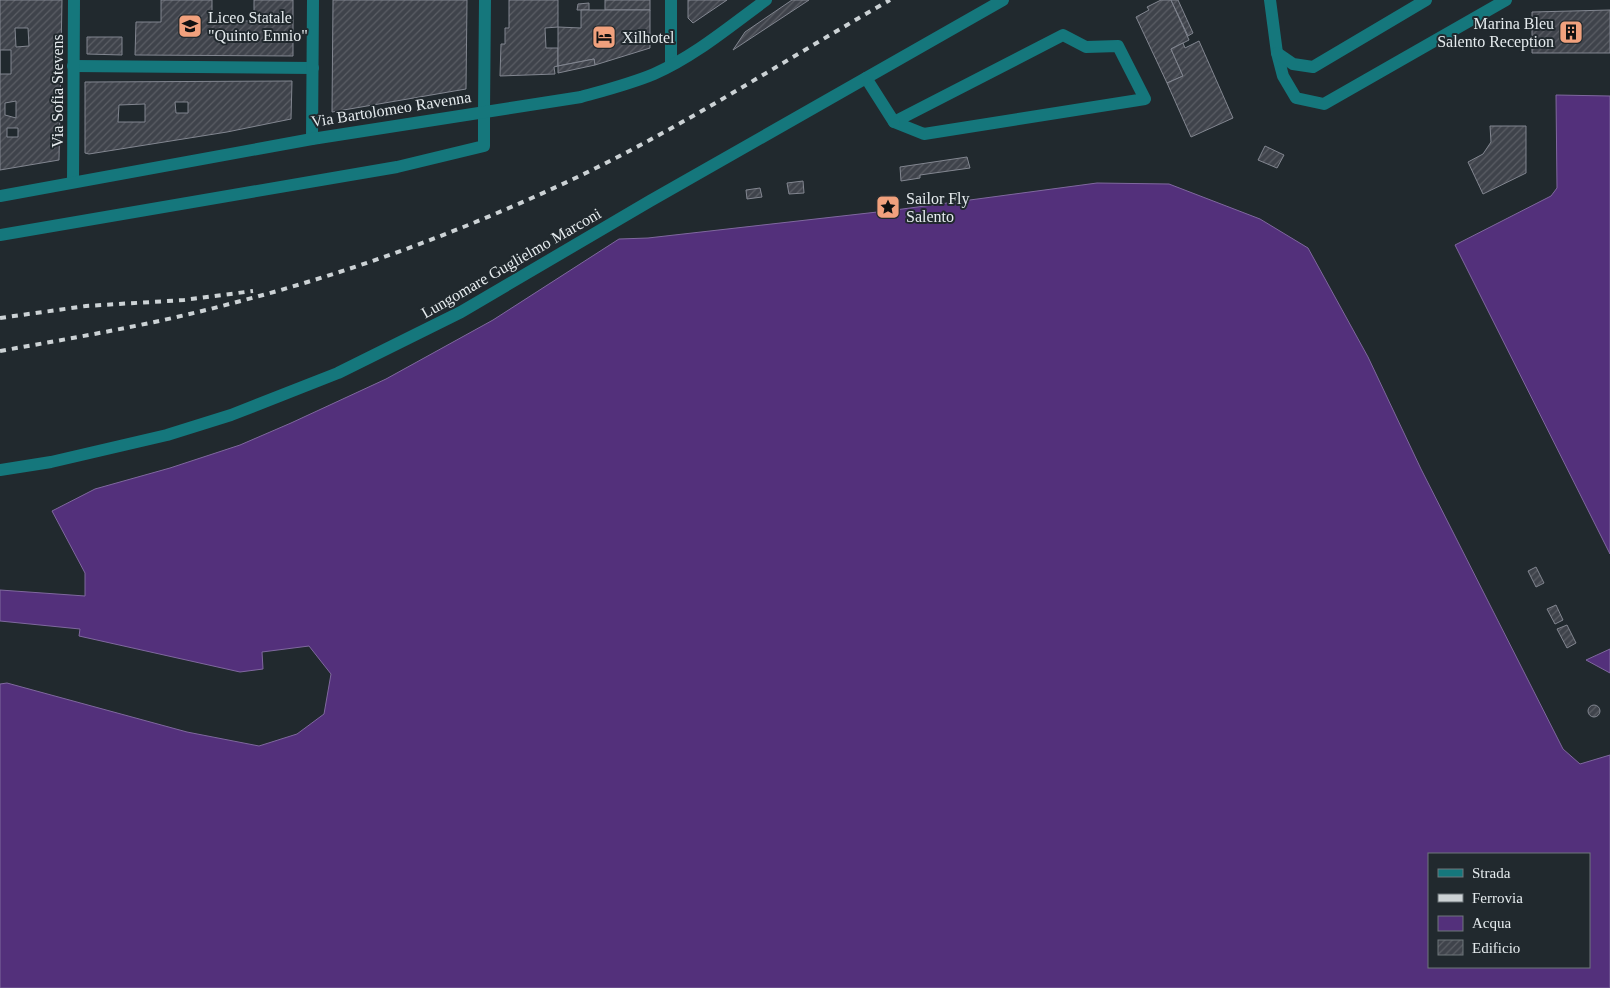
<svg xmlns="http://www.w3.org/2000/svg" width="1610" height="988" viewBox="0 0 1610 988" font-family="Georgia,serif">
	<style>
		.water { fill: #53307b; stroke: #7f689e; fill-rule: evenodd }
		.building { fill: url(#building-hatch); stroke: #828690; fill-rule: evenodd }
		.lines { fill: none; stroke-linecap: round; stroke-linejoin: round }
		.service { stroke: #15777c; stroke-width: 12 }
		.minor { stroke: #15777c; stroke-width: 12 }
		.tertiary { stroke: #15777c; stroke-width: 12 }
		.rail { stroke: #ccd2d5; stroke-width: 4; stroke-dasharray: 6 6; stroke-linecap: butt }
		.labels { text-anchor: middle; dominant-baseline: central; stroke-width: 4; stroke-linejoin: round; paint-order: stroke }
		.poi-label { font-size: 16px; fill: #e5ebee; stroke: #21292e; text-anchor: start }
		.street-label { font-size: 16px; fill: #e5ebee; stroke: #21292e }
	</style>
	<defs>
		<pattern id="building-hatch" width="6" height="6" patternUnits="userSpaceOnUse" patternTransform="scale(1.25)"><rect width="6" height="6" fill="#3f434b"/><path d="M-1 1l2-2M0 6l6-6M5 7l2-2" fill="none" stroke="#5b5e65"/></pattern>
	</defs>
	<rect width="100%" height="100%" fill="#21292e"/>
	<g class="water">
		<path d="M1556,95L1610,96V554L1455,245L1551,196L1557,188Z"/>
		<path d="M1097,183L1169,184L1260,219L1308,248L1368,357L1421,469L1563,749L1580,764L1610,755V988H0V684L7,683L187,732L259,746L297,734L324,714L331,674L309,646L262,652L263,669L240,672L79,636L80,629L0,621V590L85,596V573L52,511L95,489L170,468L240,445L291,423L386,379L493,320L619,239L648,238L895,210ZM1429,854H1589V967H1429Z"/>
		<path d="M1610,649V673L1586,660Z"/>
	</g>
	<g class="building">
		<path d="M0,0H62L59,160L0,170ZM15,28H28L29,46L16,47ZM0,50H11V74H0ZM16,101V118L5,115V103ZM7,128H18V137H7Z"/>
		<path d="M161,0H212V21H254V0H293V56L135,55L136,22H161Z"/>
		<path d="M333,0H467L466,89L332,112Z"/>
		<path d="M509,0H558V27L545,28L546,48H558V66L554,67L555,74L500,76L501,44H505V28H509Z"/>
		<rect x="605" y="0" width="45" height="10"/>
		<path d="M688,0H727L693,23L688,18Z"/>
		<path d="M792,0H809L733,50L745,32Z"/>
		<path d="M1161,0H1171L1189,40L1171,49L1183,76L1167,83L1136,17L1149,10L1147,7Z"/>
		<path d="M1171,0H1178L1193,33L1188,36Z"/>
		<path d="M589,3V10H577L578,4Z"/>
		<path d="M581,10H650V48L595,65L594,59L558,66V27L581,28Z"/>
		<path d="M1610,10V53H1532V12Z"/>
		<path d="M87,37H122V55L87,54Z"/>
		<path d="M1199,41L1233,118L1191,137L1167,83L1183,76L1171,49L1183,43L1185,48Z"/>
		<path d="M594,59L595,65L558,73V66Z"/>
		<path d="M292,81L291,119L227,132L89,154L85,153V82ZM175,102H188V113H176ZM145,104V122H118L119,105Z"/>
		<path d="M1490,126H1526V173L1483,194L1468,162L1483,154L1491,142Z"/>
		<path d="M1265,146L1284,155L1277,168L1258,160Z"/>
		<path d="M967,157L970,168L920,175V178L901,181L900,167Z"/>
		<path d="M803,181L804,193L789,194L787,183Z"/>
		<path d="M760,188L762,197L747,199L746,190Z"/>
		<path d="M1536,567L1544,583L1536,587L1528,571Z"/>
		<path d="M1556,605L1563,620L1555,624L1547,609Z"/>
		<path d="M1567,625L1576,643L1567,648L1557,629Z"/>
		<circle cx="1594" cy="711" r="6"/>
	</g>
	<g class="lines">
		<g class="service">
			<path d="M1270,0L1277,53L1283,76L1296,98L1324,104L1506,0"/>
			<path d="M1063,35L1086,47L1118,46L1145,99L924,134L894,122Z"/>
			<path d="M1277,53L1293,64L1313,67L1426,0"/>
			<path d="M866,78L894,122"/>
			<path d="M0,235L397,167L484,146V111"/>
		</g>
		<g class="minor">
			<path d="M671,0V64"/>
			<path d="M73,66L313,68"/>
			<path d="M484,111L485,0"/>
			<path d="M312,139L313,0"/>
			<path d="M73,182L74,0"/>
		</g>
		<g class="tertiary">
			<path d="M0,196L312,139L581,97C606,90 630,84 654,74C695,56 730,26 766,0"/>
			<path d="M0,470L51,462L167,435L231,415L338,373L461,312L650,201L1003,0"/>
		</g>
		<g class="rail">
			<path d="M0,318L86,306L184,300L253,291"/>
			<path d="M0,351C78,337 156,324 233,303C349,273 460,232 569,181C680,129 783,61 890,0"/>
		</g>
	</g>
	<defs>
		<g id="school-square" transform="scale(1.25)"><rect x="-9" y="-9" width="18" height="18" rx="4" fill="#f1a17d" stroke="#21292e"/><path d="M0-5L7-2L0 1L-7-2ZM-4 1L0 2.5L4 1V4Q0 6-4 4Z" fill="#111"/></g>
		<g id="building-square" transform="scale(1.25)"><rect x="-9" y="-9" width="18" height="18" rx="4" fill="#f1a17d" stroke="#21292e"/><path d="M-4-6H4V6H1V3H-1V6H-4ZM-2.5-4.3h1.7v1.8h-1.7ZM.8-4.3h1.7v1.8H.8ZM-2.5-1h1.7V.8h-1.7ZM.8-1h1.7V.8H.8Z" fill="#111"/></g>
		<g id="hotel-square" transform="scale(1.25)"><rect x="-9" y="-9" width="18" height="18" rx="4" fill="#f1a17d" stroke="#21292e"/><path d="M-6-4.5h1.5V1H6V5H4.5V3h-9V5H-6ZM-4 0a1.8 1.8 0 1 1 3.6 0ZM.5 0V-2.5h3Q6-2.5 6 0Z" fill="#111"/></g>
		<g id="sight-square" transform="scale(1.25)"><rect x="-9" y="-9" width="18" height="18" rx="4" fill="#f1a17d" stroke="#21292e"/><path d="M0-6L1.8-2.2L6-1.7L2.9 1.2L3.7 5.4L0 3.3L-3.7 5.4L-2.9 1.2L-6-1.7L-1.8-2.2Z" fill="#111"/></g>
	</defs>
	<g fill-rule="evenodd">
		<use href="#school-square" x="190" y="26"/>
		<use href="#building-square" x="1571" y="32"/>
		<use href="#hotel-square" x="604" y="37"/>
		<use href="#sight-square" x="888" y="207"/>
	</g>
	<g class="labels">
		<g class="poi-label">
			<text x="208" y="17">Liceo Statale<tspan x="208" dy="18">"Quinto Ennio"</tspan></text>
			<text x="1554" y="23" text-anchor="end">Marina Bleu<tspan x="1554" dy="18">Salento Reception</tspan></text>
			<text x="622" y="37">Xilhotel</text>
			<text x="906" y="198">Sailor Fly<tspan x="906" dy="18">Salento</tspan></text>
		</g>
		<g class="street-label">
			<text transform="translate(57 91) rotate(-90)">Via Sofia Stevens</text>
			<text transform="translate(391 109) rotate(-9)">Via Bartolomeo Ravenna</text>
			<text transform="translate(511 263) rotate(-30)">Lungomare Guglielmo Marconi</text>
		</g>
	</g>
	<rect x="1428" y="853" width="162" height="115" fill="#21292e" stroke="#6f777b"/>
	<rect x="1438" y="869" width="25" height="8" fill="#15777c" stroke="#6f777b"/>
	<text x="1472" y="878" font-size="15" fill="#e5ebee">Strada</text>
	<rect x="1438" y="894" width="25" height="8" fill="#ccd2d5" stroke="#6f777b"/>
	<text x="1472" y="903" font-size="15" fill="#e5ebee">Ferrovia</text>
	<rect x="1438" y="916" width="25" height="15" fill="#53307b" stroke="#6f777b"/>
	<text x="1472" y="928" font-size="15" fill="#e5ebee">Acqua</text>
	<rect x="1438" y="940" width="25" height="15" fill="url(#building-hatch)" stroke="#6f777b"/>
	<text x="1472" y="953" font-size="15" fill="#e5ebee">Edificio</text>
</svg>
